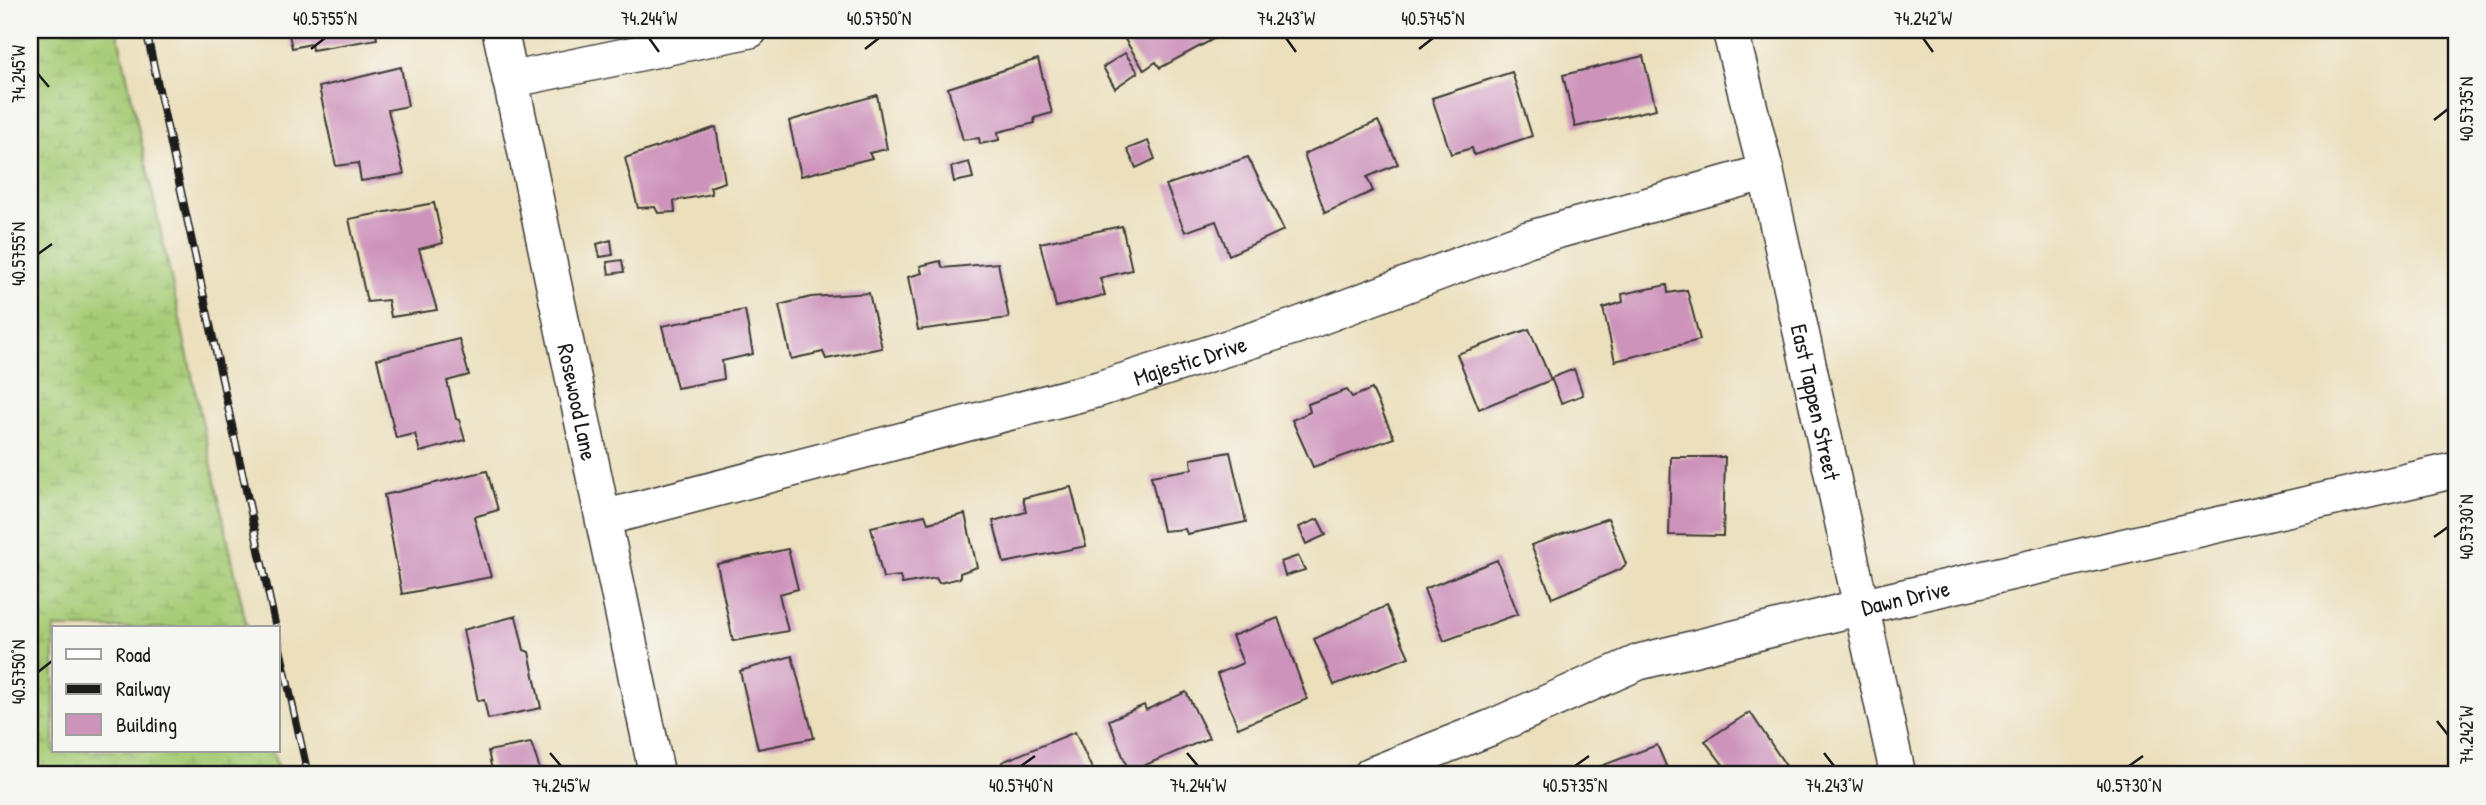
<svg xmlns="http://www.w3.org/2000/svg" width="2486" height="805" viewBox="0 0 2486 805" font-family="'Patrick Hand',sans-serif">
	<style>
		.wetland { fill: url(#wetland-marsh); stroke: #62744a; stroke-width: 2 }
		.building { fill: #cd93bb }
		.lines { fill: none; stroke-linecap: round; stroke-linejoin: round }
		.street-casing { stroke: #3b3934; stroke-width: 38 }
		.street { stroke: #fff; stroke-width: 35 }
		.rail-casing { stroke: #1c1c1c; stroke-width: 8 }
		.rail { stroke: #f6f6f2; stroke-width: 5; stroke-dasharray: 16; stroke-linecap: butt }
		.ticks { fill: none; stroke: #1c1c1c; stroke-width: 2.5 }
		.labels { text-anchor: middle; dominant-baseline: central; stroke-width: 6; stroke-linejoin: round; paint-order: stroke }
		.street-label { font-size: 23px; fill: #1c1c1c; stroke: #f6f6f2 }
		.neatline { fill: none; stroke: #1c1c1c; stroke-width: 2.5 }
		.ticks-label { font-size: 18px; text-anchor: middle; fill: #1c1c1c }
	</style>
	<defs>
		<pattern id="wetland-marsh" width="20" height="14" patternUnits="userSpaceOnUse" patternTransform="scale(1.75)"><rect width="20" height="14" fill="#a7cc77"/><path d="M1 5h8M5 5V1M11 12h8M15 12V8" fill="none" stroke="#8faf66"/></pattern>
	</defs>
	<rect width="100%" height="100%" fill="#f6f6f2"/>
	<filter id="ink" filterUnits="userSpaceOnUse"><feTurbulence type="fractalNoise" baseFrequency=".0143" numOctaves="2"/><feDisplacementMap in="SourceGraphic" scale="14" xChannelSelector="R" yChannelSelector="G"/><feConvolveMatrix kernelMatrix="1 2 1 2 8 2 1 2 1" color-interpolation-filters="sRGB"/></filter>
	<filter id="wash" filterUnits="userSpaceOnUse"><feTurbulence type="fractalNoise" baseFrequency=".00686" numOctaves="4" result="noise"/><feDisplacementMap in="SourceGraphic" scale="28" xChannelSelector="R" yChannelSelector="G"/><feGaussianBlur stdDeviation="1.57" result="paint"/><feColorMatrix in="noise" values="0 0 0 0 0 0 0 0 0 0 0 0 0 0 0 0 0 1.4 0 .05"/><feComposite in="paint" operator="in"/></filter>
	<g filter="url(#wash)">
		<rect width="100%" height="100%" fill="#ebdfbc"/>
		<path class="wetland" d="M30,30H117L247,628H54V751H273L279,775H30Z"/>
		<g id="blocks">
			<g class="building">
				<path d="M288,30H375L377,39L312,50L311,44L292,48Z"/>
				<path d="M1119,30H1230L1160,68L1156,62L1144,70Z"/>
				<path d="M1125,53L1138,72L1115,88L1103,67Z"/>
				<path d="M1643,56L1656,109L1575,127L1563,75Z"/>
				<path d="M1038,59L1052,113L1034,118L1035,123L998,132L999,140L980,144L979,138L963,140L948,88Z"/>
				<path d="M401,67L408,106L388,110L404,174L361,181L358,163L336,166L319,87Z"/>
				<path d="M1512,72L1532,136L1474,155L1472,148L1451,154L1432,98Z"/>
				<path d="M877,95L887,149L869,153L872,158L801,176L789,121Z"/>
				<path d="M1378,121L1398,164L1367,177L1373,191L1325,213L1304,154Z"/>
				<path d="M716,127L725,182L710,187L712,194L674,201L675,212L658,213L655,207L638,208L625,158Z"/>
				<path d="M1148,141L1155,159L1136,168L1127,149Z"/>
				<path d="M1248,157L1284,230L1229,255L1216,221L1185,232L1166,185Z"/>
				<path d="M969,162L973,178L954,182L951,167Z"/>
				<path d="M434,203L443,243L419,249L437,310L391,317L388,300L367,302L349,219Z"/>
				<path d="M1122,226L1132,270L1100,278L1105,295L1056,307L1040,243Z"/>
				<path d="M611,240L613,255L600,257L597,244Z"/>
				<path d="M622,260L624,272L609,274L607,262Z"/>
				<path d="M940,261L943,268L998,263L1009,318L918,330L908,277L922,273L920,266Z"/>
				<path d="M1667,285L1668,293L1687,290L1700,340L1615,361L1603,308L1623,302L1622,294Z"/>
				<path d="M869,293L882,348L826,359L823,352L791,359L779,305L811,297Z"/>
				<path d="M745,310L753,354L722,361L724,379L677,388L662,326Z"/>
				<path d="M1529,329L1551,380L1479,409L1457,354Z"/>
				<path d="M459,339L469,375L447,381L456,419L459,420L465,440L420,452L415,434L396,438L377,359Z"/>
				<path d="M1574,369L1583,395L1561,403L1551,378Z"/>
				<path d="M1372,389L1394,438L1313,467L1292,420L1310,412L1308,404L1347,390L1352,397Z"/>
				<path d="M1230,452L1246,522L1187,534L1185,529L1163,531L1151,476L1192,469L1191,459Z"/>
				<path d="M1671,457H1725L1723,536L1669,535Z"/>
				<path d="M487,471L498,510L474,517L491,577L402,594L384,495Z"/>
				<path d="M1071,487L1086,546L1004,563L993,521L1026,512L1023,498Z"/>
				<path d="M965,514L977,567L960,573V578L939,583L936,578L902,584L900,576L883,578L871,527L925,515L928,523Z"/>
				<path d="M1608,518L1626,564L1621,569L1552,598L1531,545Z"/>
				<path d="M1318,519L1326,535L1306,544L1299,527Z"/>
				<path d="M788,549L798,589L779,594L788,631L733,641L717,564Z"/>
				<path d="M1298,556L1305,570L1285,576L1281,562Z"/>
				<path d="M1497,560L1518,614L1444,641L1424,589Z"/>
				<path d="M1386,606L1409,657L1334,685L1314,639Z"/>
				<path d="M516,616L524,650L529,652L541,708L488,719L484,700L478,701L463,630Z"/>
				<path d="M1278,618L1307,699L1238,728L1217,674L1243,663L1232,636Z"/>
				<path d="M792,656L814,738L758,749L740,671Z"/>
				<path d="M1186,692L1209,738L1129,772L1109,720L1144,705L1146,710Z"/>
				<path d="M1750,712L1792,775H1731L1705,741Z"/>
				<path d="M1075,732L1095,775H1007L1002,762Z"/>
				<path d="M531,743L541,772L557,770L558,775H493L488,751Z"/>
				<path d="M1657,745L1670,775H1586L1585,772Z"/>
			</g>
		</g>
	</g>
	<g filter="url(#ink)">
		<use href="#blocks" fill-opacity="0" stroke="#3b3934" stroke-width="2"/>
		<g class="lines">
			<g class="street-casing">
				<g id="street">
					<path id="s1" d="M500,30L657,775"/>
					<path id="s2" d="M1730,30L1766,172L1898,775"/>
					<path d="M510,80L750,30"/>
					<path id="s3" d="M604,518L1099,389L1296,326L1528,239L1766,172"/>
					<path id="s4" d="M1371,775L1490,728L1639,662L1861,607L2456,470"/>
				</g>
			</g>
			<use href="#street" class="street"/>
			<g class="rail-casing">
				<g id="rail">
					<path d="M146,30L276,628"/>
					<path d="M278,639L308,775"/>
				</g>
			</g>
			<use href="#rail" class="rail"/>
		</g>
	</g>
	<path class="ticks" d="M649,38L659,52M1286,38L1296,52M1923,38L1933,52M311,49L325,38M865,49L879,38M1419,49L1433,38M38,74L49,87M2434,120L2448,109M38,254L52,244M2434,537L2448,527M38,672L52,661M2437,721L2448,735M550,753L561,766M1187,753L1198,766M1824,753L1834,766M1021,766L1035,756M1575,766L1589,756M2129,766L2143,756"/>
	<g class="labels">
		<g class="street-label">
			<text stroke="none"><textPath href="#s3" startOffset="607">Majestic Drive</textPath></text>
			<text stroke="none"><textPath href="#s1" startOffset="380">Rosewood Lane</textPath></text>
			<text stroke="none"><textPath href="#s2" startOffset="382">East Tappen Street</textPath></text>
			<text stroke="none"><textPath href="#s4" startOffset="565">Dawn Drive</textPath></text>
		</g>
	</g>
	<rect width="2486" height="805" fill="none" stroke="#f6f6f2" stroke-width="77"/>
	<rect x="52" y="626" width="228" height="126" fill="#f6f6f2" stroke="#9f9f9c" stroke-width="2"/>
	<rect x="66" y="649" width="35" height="10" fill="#ffffff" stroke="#9f9f9c" stroke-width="2"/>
	<text x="116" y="662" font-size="21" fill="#1c1c1c">Road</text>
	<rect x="66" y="684" width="35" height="10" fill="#1c1c1c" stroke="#9f9f9c" stroke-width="2"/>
	<text x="116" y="696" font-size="21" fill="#1c1c1c">Railway</text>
	<rect x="66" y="714" width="35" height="21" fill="#cd93bb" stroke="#9f9f9c" stroke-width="2"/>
	<text x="116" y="732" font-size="21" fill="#1c1c1c">Building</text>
	<rect x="38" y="38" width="2410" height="728" class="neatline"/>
	<g class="ticks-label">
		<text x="325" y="25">40.5755°N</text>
		<text x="649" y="25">74.244°W</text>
		<text x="879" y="25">40.5750°N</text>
		<text x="1286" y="25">74.243°W</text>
		<text x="1433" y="25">40.5745°N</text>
		<text x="1923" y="25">74.242°W</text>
		<text transform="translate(19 74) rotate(-90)" y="6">74.245°W</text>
		<text transform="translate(2467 109) rotate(-90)" y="6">40.5735°N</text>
		<text transform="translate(19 254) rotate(-90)" y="6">40.5755°N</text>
		<text transform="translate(2467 527) rotate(-90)" y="6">40.5730°N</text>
		<text transform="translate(19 672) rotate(-90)" y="6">40.5750°N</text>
		<text transform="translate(2467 735) rotate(-90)" y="6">74.242°W</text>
		<text x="561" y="792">74.245°W</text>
		<text x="1021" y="792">40.5740°N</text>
		<text x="1198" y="792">74.244°W</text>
		<text x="1575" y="792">40.5735°N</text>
		<text x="1834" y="792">74.243°W</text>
		<text x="2129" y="792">40.5730°N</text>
	</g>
</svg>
